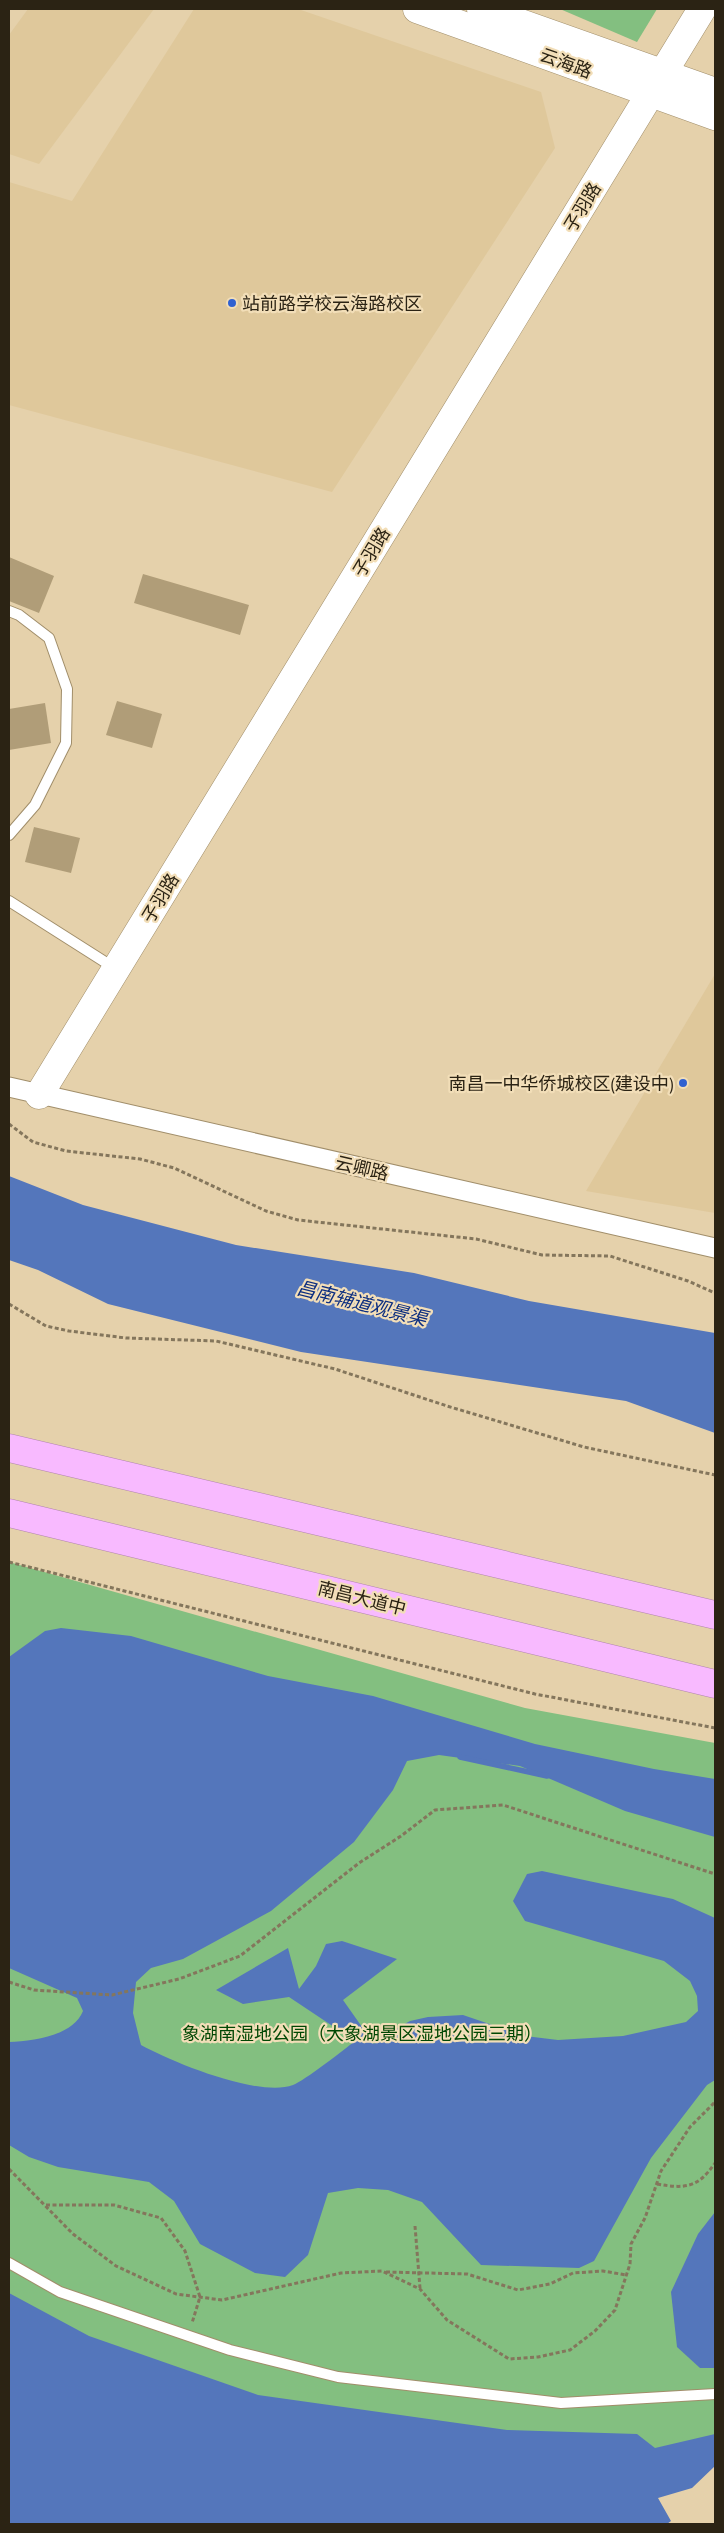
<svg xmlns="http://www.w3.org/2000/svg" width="724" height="2533" viewBox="0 0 724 2533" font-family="'PT Sans Narrow','Noto Sans SC',sans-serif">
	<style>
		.built { fill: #dfc89b }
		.green { fill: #83bf80 }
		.water { fill: #5476bb }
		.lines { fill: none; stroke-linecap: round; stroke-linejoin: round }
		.stream { stroke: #5476bb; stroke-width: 5.5 }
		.building { fill: #b09d78 }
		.lane-casing { stroke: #a18e6a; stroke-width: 12 }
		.street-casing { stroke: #a18e6a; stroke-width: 21 }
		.secondary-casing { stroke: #a18e6a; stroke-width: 29 }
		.highway-casing { stroke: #b085ad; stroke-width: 29 }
		.path { stroke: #84765c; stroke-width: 3; stroke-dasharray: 4 2.5; stroke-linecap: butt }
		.lane { stroke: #fff; stroke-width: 10 }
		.street { stroke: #fff; stroke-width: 19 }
		.secondary { stroke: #fff; stroke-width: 28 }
		.highway { stroke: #f8baff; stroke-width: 28 }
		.poi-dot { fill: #3061d0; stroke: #f2deb8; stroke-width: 2 }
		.labels { text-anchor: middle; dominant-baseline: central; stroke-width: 4.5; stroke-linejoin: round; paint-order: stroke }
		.street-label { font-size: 18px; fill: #2b2314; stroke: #f2deb8 }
		.poi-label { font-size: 18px; fill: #2b2314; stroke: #f2deb8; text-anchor: start }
		.park-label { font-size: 18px; fill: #004703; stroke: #f2deb8 }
		.water-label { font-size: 19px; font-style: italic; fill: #0c2e80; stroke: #f2deb8 }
	</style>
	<rect width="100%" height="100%" fill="#e5d1ab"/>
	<g class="built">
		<path d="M28,9H154L39,164L9,154V35Z"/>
		<path d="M194,9H298L541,92L555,148L332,492L9,405V182L72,201Z"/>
		<path d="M715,974V1213L586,1191Z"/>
	</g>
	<g class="green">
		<path d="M560,9H657L637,42Z"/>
		<path d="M9,1562L525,1708L715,1743V2457L378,2442L9,2323Z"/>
	</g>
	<g class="water">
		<path d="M9,1176L83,1205L236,1245L414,1273L529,1301L715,1333V1433L626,1401L301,1352L108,1304L38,1270L9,1260Z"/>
		<path d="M61,1628L131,1636L268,1676L373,1696L535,1744L654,1769L715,1779V1837L625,1811L520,1766L439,1755L407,1761L393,1790L354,1842L271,1911L183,1959L151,1968L136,1982L133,2013L141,2045C172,2062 259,2098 293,2085C304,2081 345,2049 355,2041L289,1997L243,2004L216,1990L288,1948L299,1989L316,1966L326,1944L342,1941L397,1959L343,2000L374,2044L381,2037L410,2021L428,2017L463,2015L525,2036L558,2040L623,2036L686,2022L698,2011L697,1996L690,1981L664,1961L525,1921L513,1901L527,1874L542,1871L673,1899L715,1918V2080L707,2085L651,2158L594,2261L579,2268L481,2265L422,2202L388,2190L358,2188L328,2193L308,2255L285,2277L255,2273L200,2244L174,2201L149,2182L58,2167L29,2157L9,2145V2042C33,2041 73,2036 83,2011L77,1998L9,1968V1657L45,1631Z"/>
		<path d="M715,2212V2368H700L677,2347L671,2292L698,2234Z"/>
		<path d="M9,2293L89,2336L258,2395L507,2430L637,2434L655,2448L715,2434V2466L692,2488L658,2498L671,2521L667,2524H9Z"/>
	</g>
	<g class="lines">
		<path class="stream" d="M460,1757L547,1776"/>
	</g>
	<g class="building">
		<path d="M9,557L54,576L39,613L9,601Z"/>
		<path d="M143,574L249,605L240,635L134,603Z"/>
		<path d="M117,701L162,714L152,748L106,735Z"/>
		<path d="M45,703L51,743L9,750V709Z"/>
		<path d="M34,827L80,838L71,873L25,862Z"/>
	</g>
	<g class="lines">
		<g class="lane-casing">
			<g id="lane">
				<path d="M9,611L19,615L49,638L67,689L66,743L35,805L9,835"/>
				<path d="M9,901L116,969"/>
				<path d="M9,2263L60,2292L230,2350L338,2377L561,2403L715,2394"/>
			</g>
		</g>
		<g class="street-casing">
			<path id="street" d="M9,1087L715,1248"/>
		</g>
		<g class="secondary-casing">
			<g id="secondary">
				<path d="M417,9L715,116"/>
				<path d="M481,9L715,92"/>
				<path d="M39,1095L702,9"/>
			</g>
		</g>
		<g class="highway-casing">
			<g id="highway">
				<path d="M9,1448L715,1615"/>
				<path d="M9,1513L715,1684"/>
			</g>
		</g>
		<g class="path">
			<path d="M9,1124L33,1142L66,1151L140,1159L174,1168L266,1211L298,1220L476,1239L542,1255L610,1256L688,1281L715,1293"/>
			<path d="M9,1304L46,1326L69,1331L126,1338L216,1341L335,1369L447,1406L584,1447L715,1475"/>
			<path d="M9,1562L535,1694L715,1728"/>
			<path d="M9,1982L34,1990L112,1995L179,1979L240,1956L359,1863L401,1836L435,1810L503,1805L715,1874"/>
			<path d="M9,2169L73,2234L116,2266L176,2294L222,2300L341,2273L382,2271L420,2289L447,2320L509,2359L538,2357L570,2350L595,2331L615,2310L630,2264L631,2244L645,2218L661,2171L690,2127L715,2102"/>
			<path d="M657,2184C685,2189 698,2188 715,2163"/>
			<path d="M46,2205H114L161,2218L185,2251L200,2297L192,2323"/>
			<path d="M415,2226L420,2288"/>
			<path d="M386,2272L467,2274L518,2290L550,2284L573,2273L603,2271L626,2275"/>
		</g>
		<use href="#lane" class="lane"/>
		<use href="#street" class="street"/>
		<use href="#secondary" class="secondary"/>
		<use href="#highway" class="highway"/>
	</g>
	<g class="poi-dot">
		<circle cx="232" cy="303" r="5"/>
		<circle cx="683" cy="1083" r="5"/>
	</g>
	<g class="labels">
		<g class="street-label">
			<text transform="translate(566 63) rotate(20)">云海路</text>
			<text transform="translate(582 207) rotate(-59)">子羽路</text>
			<text transform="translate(371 552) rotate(-59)">子羽路</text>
			<text transform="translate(160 898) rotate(-59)">子羽路</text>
			<text transform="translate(362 1168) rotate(13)">云卿路</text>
			<text transform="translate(362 1598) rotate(14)">南昌大道中</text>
		</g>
		<g class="poi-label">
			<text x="242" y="303">站前路学校云海路校区</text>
			<text x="673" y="1083" text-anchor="end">南昌一中华侨城校区(建设中)</text>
		</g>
		<g class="park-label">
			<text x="362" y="2033">象湖南湿地公园（大象湖景区湿地公园三期）</text>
		</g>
		<g class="water-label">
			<text transform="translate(362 1303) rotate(14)">昌南辅道观景渠</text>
		</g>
	</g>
	<rect width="724" height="2533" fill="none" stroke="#2b2314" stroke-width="20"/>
</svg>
